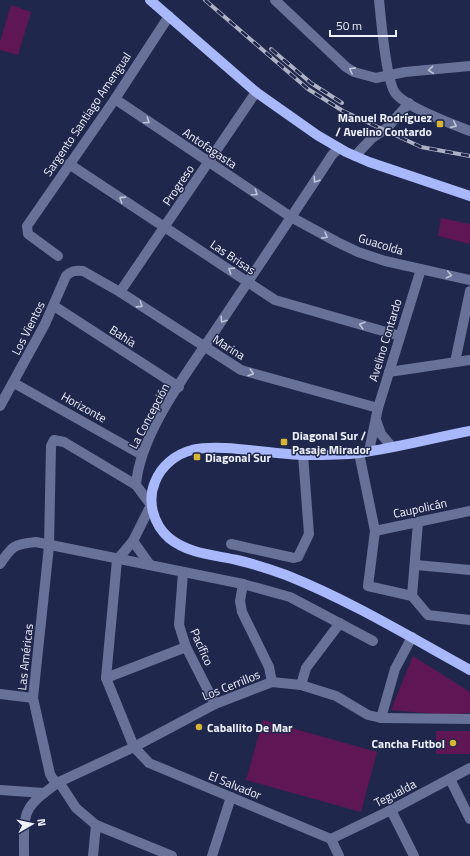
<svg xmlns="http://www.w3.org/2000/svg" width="470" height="856" viewBox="0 0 470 856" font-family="'Titillium Web',sans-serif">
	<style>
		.green { fill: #5f1655 }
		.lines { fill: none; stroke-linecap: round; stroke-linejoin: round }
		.minor { stroke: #687198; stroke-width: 10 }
		.major { stroke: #a9b8fa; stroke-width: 10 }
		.rail-casing { stroke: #adb1c4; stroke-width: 4 }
		.rail { stroke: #20274c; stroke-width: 2.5; stroke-dasharray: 8; stroke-linecap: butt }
		.oneway { stroke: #bfc4d8 }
		.poi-dot { fill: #d6b534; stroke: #20274c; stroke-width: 1.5 }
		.labels { text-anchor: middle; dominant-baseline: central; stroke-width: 3; stroke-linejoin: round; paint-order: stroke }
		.street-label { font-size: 12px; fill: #eef1fb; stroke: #20274c }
		.poi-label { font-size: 12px; font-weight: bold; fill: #eef1fb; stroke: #20274c; text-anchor: start }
	</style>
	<rect width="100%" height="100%" fill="#20274c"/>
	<g class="green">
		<path d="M11,5L31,12L18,55L0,50V42Z"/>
		<path d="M441,218L470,224V244L438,236Z"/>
		<path d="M413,656L470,692V713L447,715L391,710Z"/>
		<path d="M263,720L377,752L361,812L246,780Z"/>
		<rect x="436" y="731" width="34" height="23"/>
	</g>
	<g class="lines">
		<g class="minor">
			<path d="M275,0L346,67L354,72L376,78L405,72L470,66"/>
			<path d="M379,0C381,18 386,83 396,94C408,108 452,124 470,131"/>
			<path d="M115,99L291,217L337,242L358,252L385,261L470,280"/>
			<path d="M355,156L372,138L387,128L409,103"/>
			<path d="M69,164L275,300L400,336"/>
			<path d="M58,256L28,234L27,226L115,99L169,16"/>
			<path d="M120,292L256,92"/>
			<path d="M54,306L179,387"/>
			<path d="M455,362L470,291"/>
			<path d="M389,372L470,360"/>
			<path d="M14,383L142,455"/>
			<path d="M0,406L45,324L66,276C71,271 75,270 83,271L120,292L241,370L378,408"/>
			<path d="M376,420L381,434L392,447"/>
			<path d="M369,451L378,408L421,269"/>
			<path d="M359,453L375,531L368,586L412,596L428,615L470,620"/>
			<path d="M375,531L470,511"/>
			<path d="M133,541L150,565"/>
			<path d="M231,544L294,558L298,557L309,534L303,455"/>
			<path d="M0,564C12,546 14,544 36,542L243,584L290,597L373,641"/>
			<path d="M416,565L470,570"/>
			<path d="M183,573L179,625L186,647L215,704"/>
			<path d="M243,584L240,601L242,612L269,667L272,682"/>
			<path d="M412,596L418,522"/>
			<path d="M106,678L186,647"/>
			<path d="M301,685L306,668L340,623"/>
			<path d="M0,694L33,698"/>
			<path d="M381,718L395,669L412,637"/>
			<path d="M450,779L470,819"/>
			<path d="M0,790L44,793"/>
			<path d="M391,810L414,856"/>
			<path d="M331,839L149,763L134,747L106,678L117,560L133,541L151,505L136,485C140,432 190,369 219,325C257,268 295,212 332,155L339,148"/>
			<path d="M331,839L391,810L470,768"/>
			<path d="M331,839L339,856"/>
			<path d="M24,856C24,811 21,809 59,782L54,781L50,774L33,698L49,546L51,446L54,440L64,442L136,485"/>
			<path d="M93,856L96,825"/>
			<path d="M172,856L96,825L76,808L59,782L134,747L215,704L272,682L301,685L336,696L368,715L381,718L470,719"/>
			<path d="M212,856L231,797"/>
		</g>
		<g class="major">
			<path d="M150,0L256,92L317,135L346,152L369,162L470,196"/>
			<path d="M470,431C433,438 396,448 359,453C342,455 323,455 305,455C272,455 223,443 192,450C176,454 161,466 155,482C147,501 153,524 169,538C189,554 214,555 237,560C254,564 270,569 286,575C351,601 410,637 470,670"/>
		</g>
		<g class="rail-casing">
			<g id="rail">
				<path d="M205,0L308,89L343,111L421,147L470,156"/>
				<path d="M271,49L311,83L342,103"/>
			</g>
		</g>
		<use href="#rail" class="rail"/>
	</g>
	<defs><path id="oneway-chevron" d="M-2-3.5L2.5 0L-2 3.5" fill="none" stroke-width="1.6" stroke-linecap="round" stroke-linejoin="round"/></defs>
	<g class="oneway">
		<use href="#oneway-chevron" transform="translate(352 70) rotate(-152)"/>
		<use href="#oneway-chevron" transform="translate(431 70) rotate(175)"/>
		<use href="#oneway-chevron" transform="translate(147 121) rotate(34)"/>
		<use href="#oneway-chevron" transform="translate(454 125) rotate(24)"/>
		<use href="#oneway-chevron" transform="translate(316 180) rotate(124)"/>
		<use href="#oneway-chevron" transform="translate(255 193) rotate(34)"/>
		<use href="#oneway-chevron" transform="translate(122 199) rotate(-147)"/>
		<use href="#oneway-chevron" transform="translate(325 236) rotate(29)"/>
		<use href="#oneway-chevron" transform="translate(231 270) rotate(-147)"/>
		<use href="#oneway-chevron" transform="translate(449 275) rotate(13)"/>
		<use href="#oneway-chevron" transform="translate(140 305) rotate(33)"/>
		<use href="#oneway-chevron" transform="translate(223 320) rotate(123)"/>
		<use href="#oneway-chevron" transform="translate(362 325) rotate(-164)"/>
		<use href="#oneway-chevron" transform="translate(251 373) rotate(17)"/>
	</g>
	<g class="poi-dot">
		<rect x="436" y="120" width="8" height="8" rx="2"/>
		<rect x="280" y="438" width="8" height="8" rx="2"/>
		<rect x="193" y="453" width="8" height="8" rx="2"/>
		<circle cx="199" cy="727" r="4"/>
		<circle cx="453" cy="743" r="4"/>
	</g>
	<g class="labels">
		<g class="street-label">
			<text transform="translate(87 114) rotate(-56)">Sargento Santiago Amengual</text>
			<text transform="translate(210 148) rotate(34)">Antofagasta</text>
			<text transform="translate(178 185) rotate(-56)">Progreso</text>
			<text transform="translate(381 244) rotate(17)">Guacolda</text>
			<text transform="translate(233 257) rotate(34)">Las Brisas</text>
			<text transform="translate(28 328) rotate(-63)">Los Vientos</text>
			<text transform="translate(123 336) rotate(33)">Bahía</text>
			<text transform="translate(385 340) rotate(-73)">Avelino Contardo</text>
			<text transform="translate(229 347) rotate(32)">Marina</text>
			<text transform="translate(84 407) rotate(29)">Horizonte</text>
			<text transform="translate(149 416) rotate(-62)">La Concepción</text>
			<text transform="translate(420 508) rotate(-12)">Caupolicán</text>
			<text transform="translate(202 647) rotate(66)">Pacífico</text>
			<text transform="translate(25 657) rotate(-84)">Las Américas</text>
			<text transform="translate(231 685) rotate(-22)">Los Cerrillos</text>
			<text transform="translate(235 785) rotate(22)">El Salvador</text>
			<text transform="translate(395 793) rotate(-27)">Tegualda</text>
		</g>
		<g class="poi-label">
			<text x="432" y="117" text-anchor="end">Manuel Rodríguez<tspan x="432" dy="14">/ Avelino Contardo</tspan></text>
			<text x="292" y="435">Diagonal Sur /<tspan x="292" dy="14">Pasaje Mirador</tspan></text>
			<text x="205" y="457">Diagonal Sur</text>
			<text x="207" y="727">Caballito De Mar</text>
			<text x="445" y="743" text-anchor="end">Cancha Futbol</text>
		</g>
	</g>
	<g transform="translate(32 824) rotate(81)" stroke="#20274c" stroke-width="3" paint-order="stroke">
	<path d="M0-3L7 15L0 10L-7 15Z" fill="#eef1fb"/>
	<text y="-6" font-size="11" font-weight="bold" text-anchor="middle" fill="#eef1fb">N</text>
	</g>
	<path d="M330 30v6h66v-6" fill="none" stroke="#eef1fb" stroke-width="2"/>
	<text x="336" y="30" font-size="12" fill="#eef1fb" stroke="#20274c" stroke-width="3" paint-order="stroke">50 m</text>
</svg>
